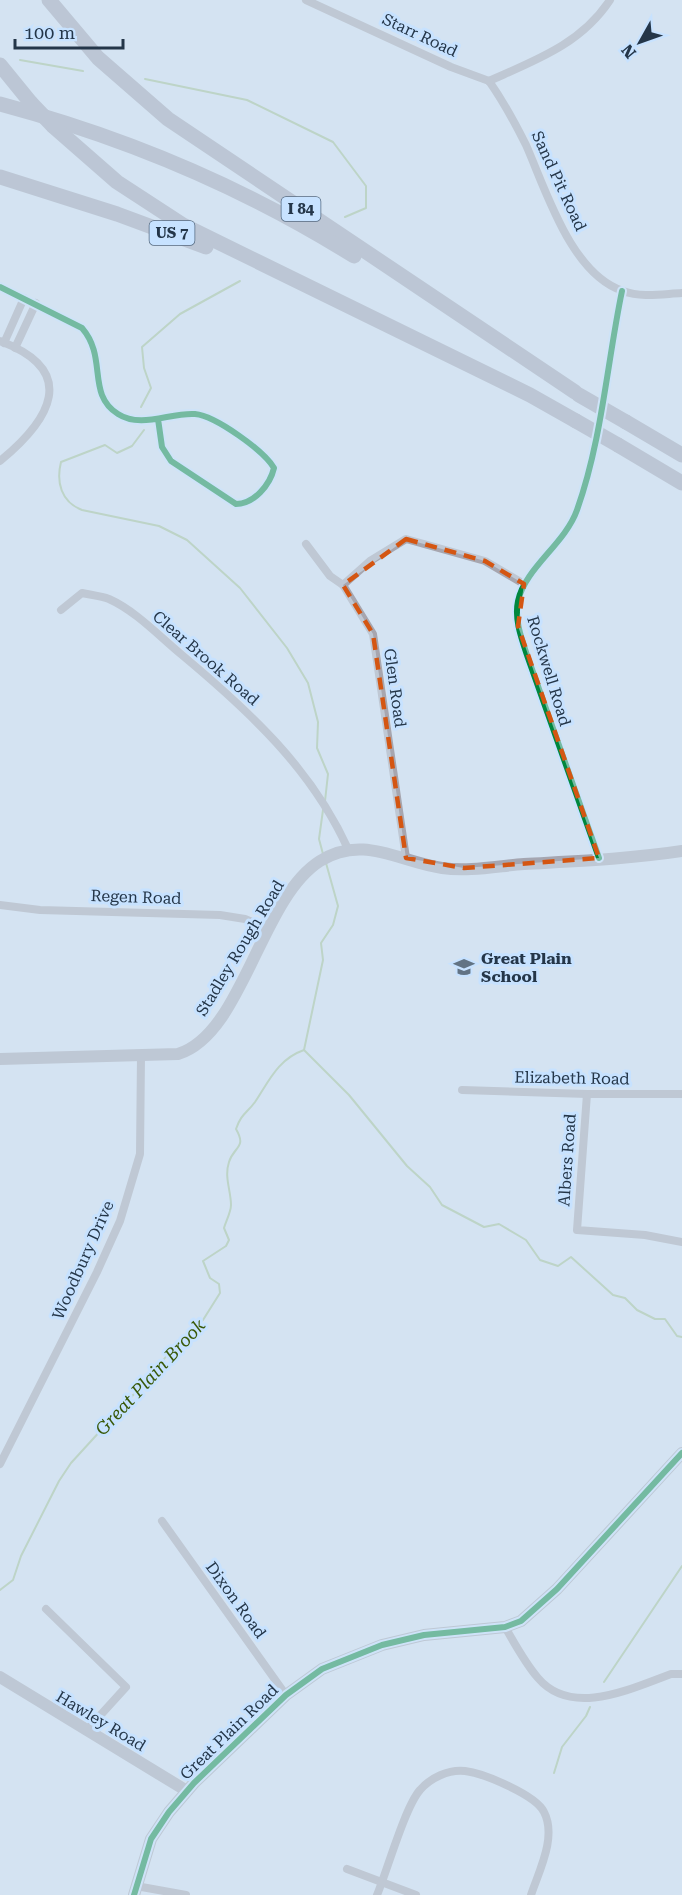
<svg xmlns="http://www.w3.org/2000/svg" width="682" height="1895" viewBox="0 0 682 1895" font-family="'Roboto Serif',serif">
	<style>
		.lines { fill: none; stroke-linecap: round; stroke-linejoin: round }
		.stream { stroke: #a3c092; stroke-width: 2 }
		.street { stroke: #a7a6af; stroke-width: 8 }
		.secondary { stroke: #a5a6b1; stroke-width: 12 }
		.highway { stroke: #a1a3b1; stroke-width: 15 }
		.highway-bridge { stroke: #a1a3b1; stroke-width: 15 }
		.cycleway-casing { stroke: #c7e2ff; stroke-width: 10 }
		.cycleway { stroke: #00873e; stroke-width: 6 }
		.marked { fill: none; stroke: #d45612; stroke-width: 4.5; stroke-dasharray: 12 8; stroke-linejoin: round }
		.labels { text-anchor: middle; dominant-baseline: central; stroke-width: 6; stroke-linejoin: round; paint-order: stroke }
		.shield { fill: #c7e2ff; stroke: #556a80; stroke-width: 1.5 }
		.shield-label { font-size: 15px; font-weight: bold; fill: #243649 }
		.street-label { font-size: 16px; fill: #243649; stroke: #c7e2ff }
		.poi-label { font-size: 16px; font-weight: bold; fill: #243649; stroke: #c7e2ff; text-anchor: start }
		.water-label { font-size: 18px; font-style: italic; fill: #395909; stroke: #c7e2ff }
	</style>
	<rect width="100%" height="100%" fill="#d4e3f2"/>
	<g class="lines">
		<g class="stream">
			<path d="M20,60L83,71"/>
			<path d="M145,79L247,100L333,142L366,186V208L345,217"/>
			<path d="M141,407L151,388L144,368L142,347L180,314L240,281"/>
			<path d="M144,430L132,446L117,453L105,445L61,462C56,482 61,502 82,510L159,526L187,540L240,588L287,648L308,683L318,722L317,748L328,774L325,801"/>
			<path d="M323,810L319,839L323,854"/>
			<path d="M326,863L338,906L333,925L321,943L323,960L304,1050L349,1095L407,1166L430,1187L442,1205L484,1227L499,1224L526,1240L540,1260L558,1266L571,1257L613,1295L625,1298L637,1310L655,1319H665L677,1336L682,1337"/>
			<path d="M0,1590L13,1580L21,1556L59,1481L71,1463L155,1371L177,1342L203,1320L220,1293L219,1284L210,1278L203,1261L226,1246L229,1240L224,1228C226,1221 231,1212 231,1205C231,1191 224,1177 229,1162C234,1146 247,1148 236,1129C241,1114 247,1113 255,1102C269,1081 278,1059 304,1050"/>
			<path d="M604,1682L682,1566"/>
			<path d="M554,1773L562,1747L586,1716L590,1707"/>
		</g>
		<g class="street">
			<path d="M306,0L451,67L489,81"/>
			<path d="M489,81C503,101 515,123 526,145C546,190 571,274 623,291C642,298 662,294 682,293"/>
			<path d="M489,81C536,60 581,44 610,0"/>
			<path d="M0,287L82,328C108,358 86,394 118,414C141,429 171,412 195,414C216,416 264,451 274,468C270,485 254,504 236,504L171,461L162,447L158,419"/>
			<path d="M0,341C80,371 50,420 0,461"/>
			<path d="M4,343L24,298"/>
			<path d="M15,348L36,303"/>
			<path d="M306,544L330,576L343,585L373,634L406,858"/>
			<path d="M343,585L370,561L406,539L485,561L524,584"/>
			<path d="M61,610L82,593C91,595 101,596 109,599C136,611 160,637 182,655C249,711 312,769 348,849"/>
			<path d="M599,858L528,658C522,640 514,620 518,601C525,568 565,544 577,510C602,440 607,363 622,291"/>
			<path d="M0,905L40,910L220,915L245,919L269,929"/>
			<path d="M462,1090L587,1094H682"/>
			<path d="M587,1094L577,1230L645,1235L682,1242"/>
			<path d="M0,1464L97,1272L120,1221L140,1154L141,1055"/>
			<path d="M162,1521L286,1695"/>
			<path d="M46,1609L126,1687L86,1731"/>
			<path d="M505,1627C515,1644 525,1663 538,1678C572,1718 632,1688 671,1674H682"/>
			<path d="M347,1869L416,1895"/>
			<path d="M136,1886L186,1895"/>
			<path d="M377,1895C387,1871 405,1807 420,1790C430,1778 449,1769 465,1771C483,1773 536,1795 544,1812C557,1837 539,1871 531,1895"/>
		</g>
		<g class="secondary">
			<path d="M0,1059L178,1054C243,1034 260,899 320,861C363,834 399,862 442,868C468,872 498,866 524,864C576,861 630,859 682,851"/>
			<path d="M0,1677L187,1791"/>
			<path d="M134,1895L151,1839L169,1812L194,1783L286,1695L322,1669L382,1645L424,1635L505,1627L521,1621L557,1589L682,1453"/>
		</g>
		<g class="highway">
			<path d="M49,0L98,58L168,119L575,392"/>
			<path d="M0,65L31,103"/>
			<path d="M0,104C124,137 245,188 354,256"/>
			<path d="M53,126L117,182L183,225L530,395L576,421"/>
			<path d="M0,177L117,214L206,247"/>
			<path d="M626,422L682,455"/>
			<path d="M618,445L682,483"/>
		</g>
		<g class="highway-bridge">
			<path d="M31,103L53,126"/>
			<path d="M579,395L626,422"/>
			<path d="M576,421L618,445"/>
		</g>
		<g class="cycleway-casing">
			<g id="cycleway">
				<path d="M0,287L82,328C108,358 86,394 118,414C141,429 171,412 195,414C216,416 264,451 274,468C270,485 254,504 236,504L171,461L162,447L158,419"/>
				<path d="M599,858L528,658C522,640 514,620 518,601C525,568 565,544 577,510C602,440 607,363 622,291"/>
				<path d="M134,1895L151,1839L169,1812L194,1783L286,1695L322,1669L382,1645L424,1635L505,1627L521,1621L557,1589L682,1453"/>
			</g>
		</g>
		<use href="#cycleway" class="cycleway"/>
	</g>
	<path d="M0 0H682V1895H0ZM406,539L485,561L524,584L518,626L599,858L464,868L406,858L373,634L343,585Z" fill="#d4e3f2" fill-opacity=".55" fill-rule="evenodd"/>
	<path class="marked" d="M406,539L485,561L524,584L518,626L599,858L464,868L406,858L373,634L343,585Z"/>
	<defs>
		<g id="school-bare" transform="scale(1.62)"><path d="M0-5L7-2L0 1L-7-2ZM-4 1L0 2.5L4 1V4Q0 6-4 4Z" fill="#627384" stroke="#c7e2ff" stroke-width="2.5" paint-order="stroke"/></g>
	</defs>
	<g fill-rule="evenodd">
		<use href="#school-bare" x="464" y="967"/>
	</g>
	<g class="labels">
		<g class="shield">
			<rect x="281.5" y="197" width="39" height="24" rx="4.5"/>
			<rect x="149.5" y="221" width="45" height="24" rx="4.5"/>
		</g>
		<g class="shield-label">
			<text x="301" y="209">I 84</text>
			<text x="172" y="233">US 7</text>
		</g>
		<g class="street-label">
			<text transform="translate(420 35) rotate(25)">Starr Road</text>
			<text transform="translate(559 181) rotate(65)">Sand Pit Road</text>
			<text transform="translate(206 658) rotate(41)">Clear Brook Road</text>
			<text transform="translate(549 671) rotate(73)">Rockwell Road</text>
			<text transform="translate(395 688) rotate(82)">Glen Road</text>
			<text transform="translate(136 897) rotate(2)">Regen Road</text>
			<text transform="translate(240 948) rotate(-59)">Stadley Rough Road</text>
			<text transform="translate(572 1078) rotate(1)">Elizabeth Road</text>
			<text transform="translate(567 1160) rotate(-86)">Albers Road</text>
			<text transform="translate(83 1260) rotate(-66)">Woodbury Drive</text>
			<text transform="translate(236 1600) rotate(54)">Dixon Road</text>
			<text transform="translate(101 1721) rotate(31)">Hawley Road</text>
			<text transform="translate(229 1732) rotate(-44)">Great Plain Road</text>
		</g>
		<g class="poi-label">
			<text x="481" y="958">Great Plain<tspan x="481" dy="18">School</tspan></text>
		</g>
		<g class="water-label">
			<text transform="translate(150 1377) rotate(-47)">Great Plain Brook</text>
		</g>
	</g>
	<g transform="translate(640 42) rotate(230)" stroke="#c7e2ff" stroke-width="4.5" paint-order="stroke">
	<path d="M0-4.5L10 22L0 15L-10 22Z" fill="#243649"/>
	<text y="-9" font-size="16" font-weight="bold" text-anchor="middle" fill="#243649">N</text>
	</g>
	<path d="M15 39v9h108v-9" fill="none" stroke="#243649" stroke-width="3"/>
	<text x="24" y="39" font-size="18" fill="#243649" stroke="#c7e2ff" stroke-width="4.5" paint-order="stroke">100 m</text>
</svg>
